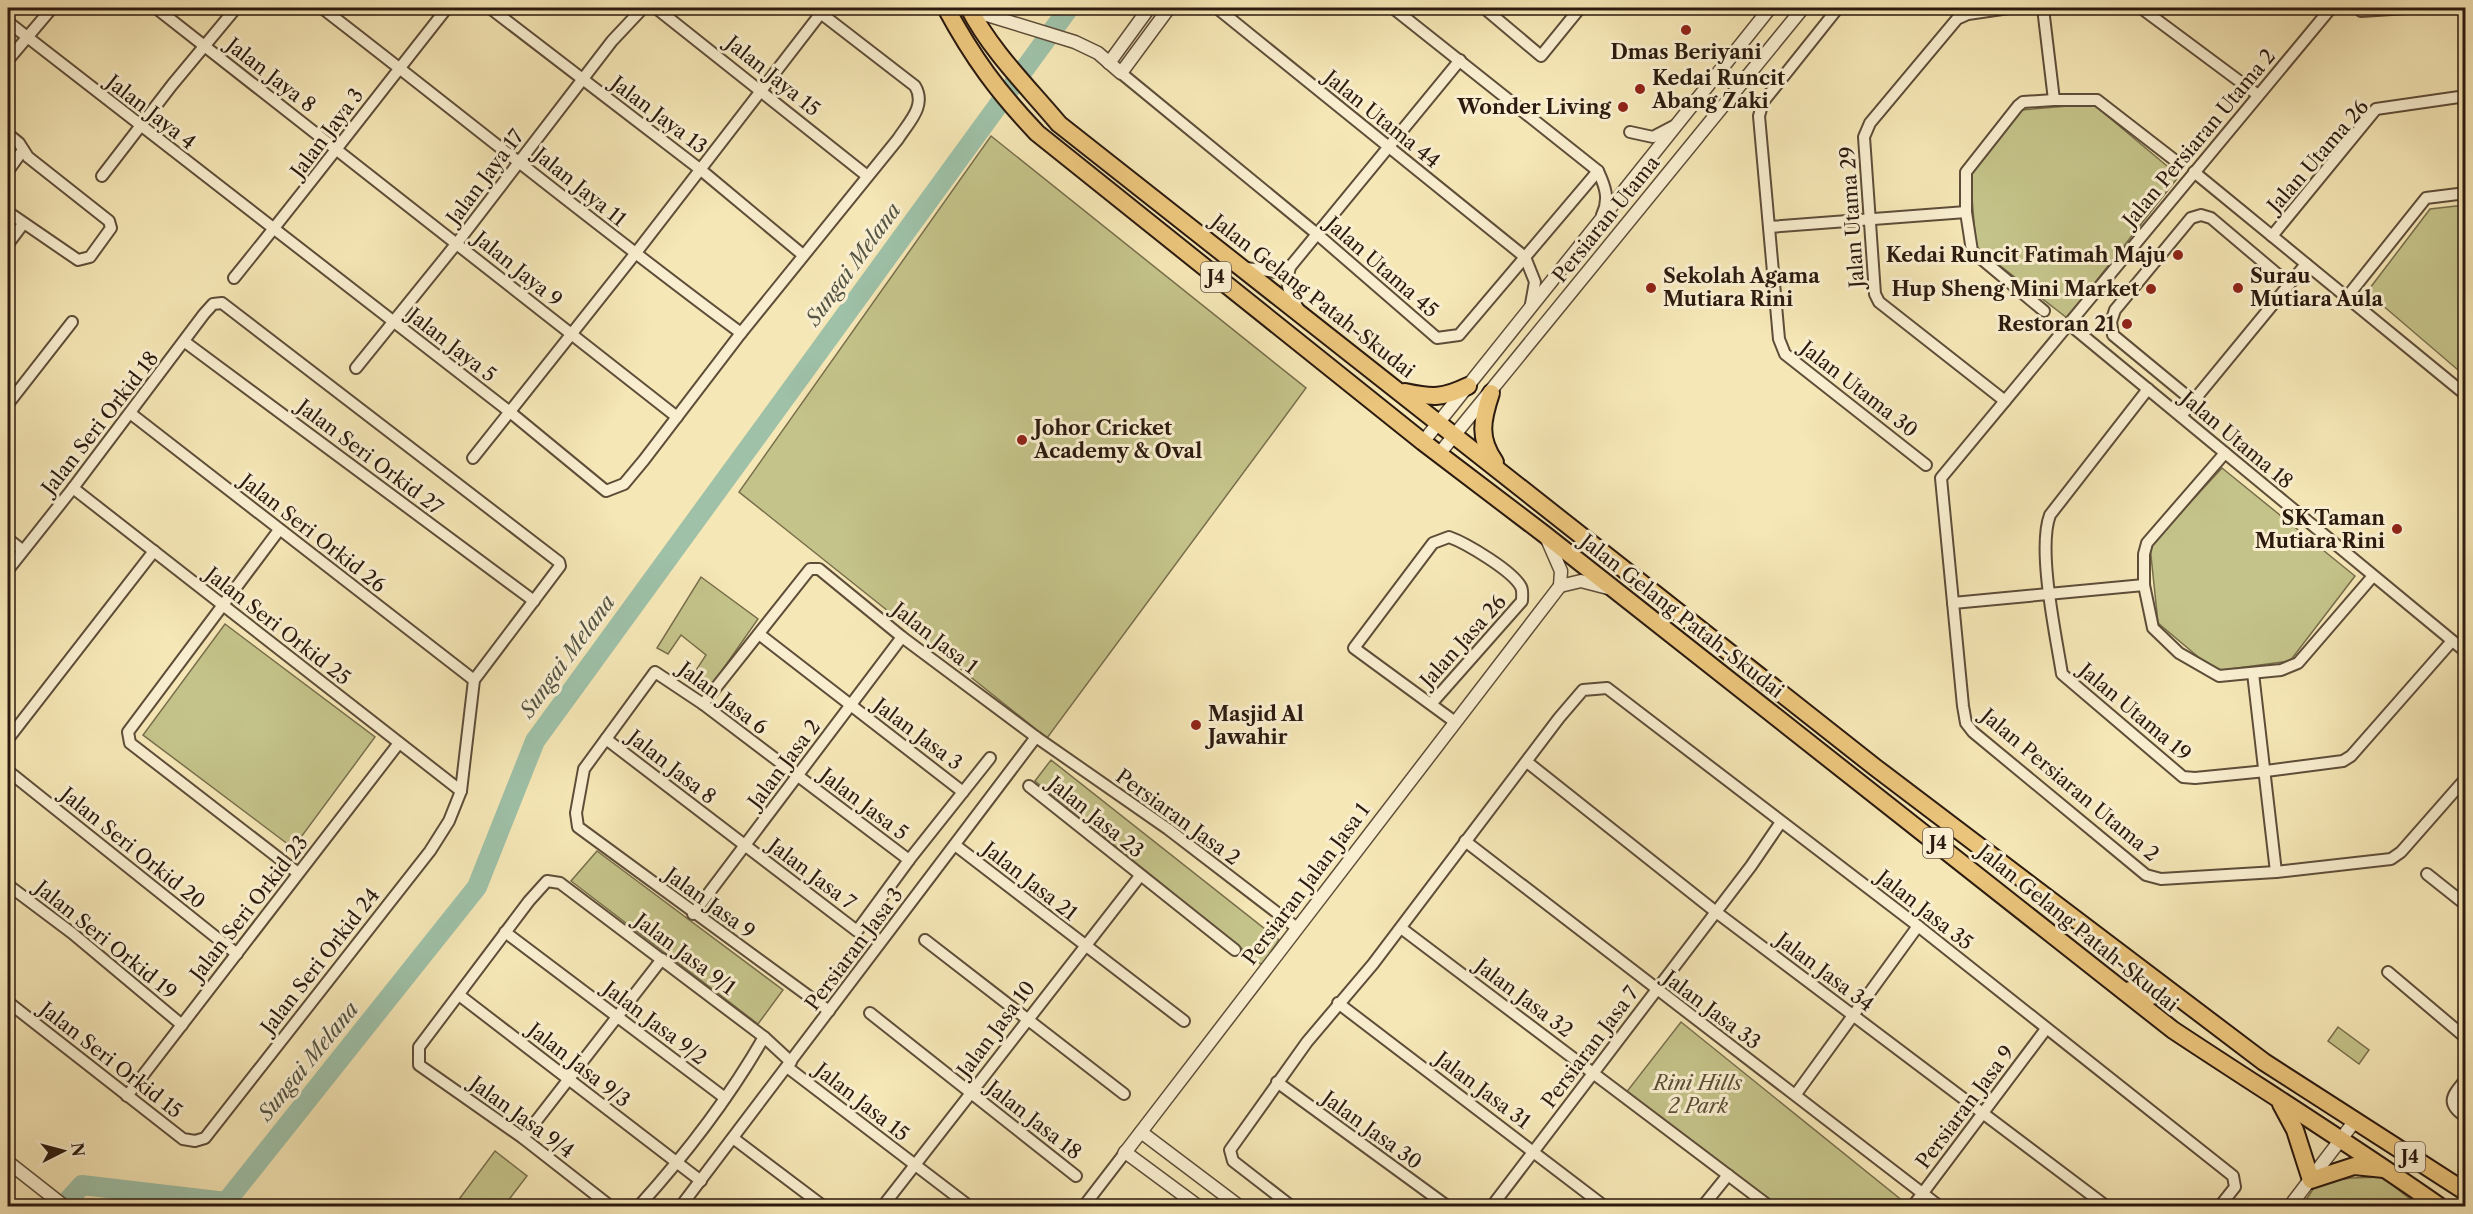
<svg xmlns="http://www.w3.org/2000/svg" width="2473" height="1214" viewBox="0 0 2473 1214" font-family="'Libre Caslon Text',serif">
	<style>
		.green { fill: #c4c389; stroke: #786e4c; stroke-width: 1.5 }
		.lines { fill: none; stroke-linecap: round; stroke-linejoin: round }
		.river { stroke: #9ec1a8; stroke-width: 20 }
		.minor-casing { stroke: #5e4d39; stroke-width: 14 }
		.tertiary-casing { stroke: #5e4d39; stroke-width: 15 }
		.primary-casing { stroke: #2b1a0f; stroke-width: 20 }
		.minor { stroke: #f9efd0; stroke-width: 10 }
		.tertiary { stroke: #f9efd0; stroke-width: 12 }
		.primary { stroke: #ebc47b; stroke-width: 16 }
		.poi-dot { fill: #8f2418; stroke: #f9efd0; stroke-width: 2 }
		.labels { text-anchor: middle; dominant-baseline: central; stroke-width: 6; stroke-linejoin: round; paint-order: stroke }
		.shield { fill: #f9efd0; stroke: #695a49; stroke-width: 1.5 }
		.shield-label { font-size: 18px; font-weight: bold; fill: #2b1a0f }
		.poi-label { font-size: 20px; font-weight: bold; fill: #2b1a0f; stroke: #f9efd0; text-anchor: start }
		.street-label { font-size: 20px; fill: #2b1a0f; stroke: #f9efd0 }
		.park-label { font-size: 20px; font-style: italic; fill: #594d34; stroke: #f9efd0 }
		.water-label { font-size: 21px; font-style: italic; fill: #535445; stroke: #f9efd0 }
	</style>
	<rect width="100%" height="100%" fill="#f6e7b6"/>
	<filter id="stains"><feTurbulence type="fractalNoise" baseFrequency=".00333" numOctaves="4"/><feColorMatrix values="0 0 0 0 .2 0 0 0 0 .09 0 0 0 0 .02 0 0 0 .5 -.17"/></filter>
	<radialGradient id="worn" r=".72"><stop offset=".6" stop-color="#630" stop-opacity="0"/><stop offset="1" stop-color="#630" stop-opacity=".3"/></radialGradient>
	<g class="green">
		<path d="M2093,104L2179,176L2067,318L1976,247L1970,173L2021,110Z"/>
		<path d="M991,136L1306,388L1047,738L739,492Z"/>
		<path d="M2465,205H2466L2465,376L2367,292L2430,209Z"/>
		<path d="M2222,468L2355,576L2290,661L2215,671L2158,623L2150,546Z"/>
		<path d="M701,577L758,619L707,692L691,678L706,655L681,635L668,654L657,648Z"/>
		<path d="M225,624L375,737L293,848L143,735Z"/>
		<path d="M1051,760L1279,940L1262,965L1035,781Z"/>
		<path d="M597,851L783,990L758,1024L571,881Z"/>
		<path d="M1681,1022L1909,1206H1766L1625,1094Z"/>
		<path d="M2338,1027L2369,1050L2359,1064L2328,1041Z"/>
		<path d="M495,1151L527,1176L504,1206H454Z"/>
		<path d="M2382,1177L2419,1206H2302L2317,1183L2351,1178Z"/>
	</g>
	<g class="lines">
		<path class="river" d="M63,1206L82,1185L226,1202L477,887L535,741L1069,8"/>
		<g class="minor-casing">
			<g id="minor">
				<path d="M156,8L677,417"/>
				<path d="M322,8C462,116 599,228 741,333"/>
				<path d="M490,8L701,170L803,255"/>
				<path d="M656,8L866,175"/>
				<path d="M1217,8L1525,257L1535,282L1531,304"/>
				<path d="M1393,8L1598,171C1605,186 1610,199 1602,215"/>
				<path d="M1484,8L1541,56L1580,8"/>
				<path d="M1838,8L1763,102L1759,116L1779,339L1785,354L1926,465"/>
				<path d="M2043,8L2054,100"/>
				<path d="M2141,8L2258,95"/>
				<path d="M2331,8L1941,478L1963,706L1966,723L1973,732L2146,875L2161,879L2276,872L2391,859L2401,852L2466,778"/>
				<path d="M2361,11L2407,8"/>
				<path d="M8,22L510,412L606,491L624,484L644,460L741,333L898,139C908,123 927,106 915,86L814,8"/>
				<path d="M8,60L52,8"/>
				<path d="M1121,73L1317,234L1437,338L1459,335L1598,171"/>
				<path d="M1630,132L1653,137L1674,126"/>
				<path d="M8,134L19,143L28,157L109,221L111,228L90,257L78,260L8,212"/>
				<path d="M8,171L23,150"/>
				<path d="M2194,172L2466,395"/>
				<path d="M102,176L172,85L236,8"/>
				<path d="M1769,227L1966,212"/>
				<path d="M2272,236L2376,109L2466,96"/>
				<path d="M8,244L23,224"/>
				<path d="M1246,268L1277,272L1290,267"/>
				<path d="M234,278C306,189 376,98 447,8"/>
				<path d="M2347,297L2426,198L2466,193"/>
				<path d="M1298,308C1288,293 1285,284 1290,267L1460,60"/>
				<path d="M2044,311L1972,251L1966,212V172L2018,106L2023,102L2054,100H2097L2177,162"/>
				<path d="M2069,324L2466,652"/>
				<path d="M185,342L534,601"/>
				<path d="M356,368L457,243L612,41L643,8"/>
				<path d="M2148,389L2050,515C2037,549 2056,636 2062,674L2183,777L2195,778L2266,771L2343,761L2351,756L2452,641"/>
				<path d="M2005,401L1879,302L1875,294L1864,137L1870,123L1957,19L1968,14L2009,8"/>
				<path d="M2193,401L2113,335L2111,322L2115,310L2191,218L2201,215L2211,218L2289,284"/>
				<path d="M8,404L72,322"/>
				<path d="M130,413L474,680"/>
				<path d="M2181,416L2306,264"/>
				<path d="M2225,453L2147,543L2144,554V585L2153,628L2179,653L2219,676L2281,670L2298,663L2373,576"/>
				<path d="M473,458L635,254L821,13"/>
				<path d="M73,488L461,791"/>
				<path d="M279,530L128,732L130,743L298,873"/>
				<path d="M8,539L22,550"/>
				<path d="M8,570L73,488L204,314L213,304L222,303L559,562L560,566L474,680L461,791L449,821L430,851L205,1138L195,1141L183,1139L8,1002"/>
				<path d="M1953,603L2144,585"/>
				<path d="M759,634L963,792"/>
				<path d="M2253,673L2276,872"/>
				<path d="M703,704L810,569H819L902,637L1036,737L1168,829L1297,928"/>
				<path d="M1431,704L1522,601C1522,596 1523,591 1521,587C1513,571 1466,543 1449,537L1433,543L1354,648L1455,722"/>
				<path d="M8,739L154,551"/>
				<path d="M606,739L857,931L909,860L990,758"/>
				<path d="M1527,762L1716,912L2106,1206"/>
				<path d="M8,771L237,954"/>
				<path d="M1029,786L1235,950"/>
				<path d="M1465,841L1939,1206"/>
				<path d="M955,845L1184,1021"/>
				<path d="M2427,874L2466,905"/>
				<path d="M8,885L72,933L182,1025"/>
				<path d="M693,914L902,637"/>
				<path d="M1401,928L1769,1206"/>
				<path d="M505,932L725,1098"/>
				<path d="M925,940L1124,1094"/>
				<path d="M2388,972L2466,1038"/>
				<path d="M459,995L701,1181"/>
				<path d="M1338,1003L1604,1206"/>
				<path d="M829,1011L578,827L576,813L584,769L655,672L703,704L909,860"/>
				<path d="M870,1013L1076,1176"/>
				<path d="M787,1067L969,1206"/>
				<path d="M2466,1079C2453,1095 2444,1103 2466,1117"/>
				<path d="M1277,1082L1447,1206"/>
				<path d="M1796,1094L1918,926"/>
				<path d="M127,1096L399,743"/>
				<path d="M523,1138L662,959"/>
				<path d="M733,1138L823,1206"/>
				<path d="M610,1206L523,1138L419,1065V1047L529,901L547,881L560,883L764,1037L791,1062"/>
				<path d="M639,1206C686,1154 729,1098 764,1037"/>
				<path d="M681,1206L1036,737"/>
				<path d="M883,1206L1140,876"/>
				<path d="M1084,1206L1124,1154"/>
				<path d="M1291,1206L1233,1161L1230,1150L1307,1042L1373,964L1559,718L1583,690L1607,688L1918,926L2233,1176L2235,1187L2220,1206"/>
				<path d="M1492,1206L1751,866L1781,822"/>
				<path d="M1703,1206L1728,1175"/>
				<path d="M1913,1206L2046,1029"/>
			</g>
		</g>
		<g class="tertiary-casing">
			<g id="tertiary">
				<path d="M978,8L987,15L1075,42L1098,53L1121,73L1169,8"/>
				<path d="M1109,63L1149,8"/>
				<path d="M1423,442L1770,8"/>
				<path d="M1439,454L1803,8"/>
				<path d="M1547,539L1561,571L1560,586"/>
				<path d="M1560,586L1581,581L1608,588"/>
				<path d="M1141,1132L1239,1206"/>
				<path d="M1125,1152L1198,1206"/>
				<path d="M1124,1154L1560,586"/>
				<path d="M8,1162L64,1206"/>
				<path d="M2290,1206L2354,1122"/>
			</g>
		</g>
		<g class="primary-casing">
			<g id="primary">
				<path d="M946,8C973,58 998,92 1037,133L1423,442L1544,534L2173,1030C2262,1089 2352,1145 2439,1206"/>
				<path d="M969,8C991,51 1028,87 1059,124L1876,768L2264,1062L2466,1192"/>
				<path d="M1405,392C1433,398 1443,398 1468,386"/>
				<path d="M1491,393C1482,420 1478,438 1495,462"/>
				<path d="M2130,990L2147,998L2153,995V989L2140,973"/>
				<path d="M2281,1104L2295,1130L2311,1180L2354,1166L2384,1169"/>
			</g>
		</g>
		<use href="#minor" class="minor"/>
		<use href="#tertiary" class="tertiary"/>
		<use href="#primary" class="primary"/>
	</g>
	<g class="poi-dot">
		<circle cx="1686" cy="30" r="6"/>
		<circle cx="1640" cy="89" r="6"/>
		<circle cx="1623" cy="107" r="6"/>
		<circle cx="2178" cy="255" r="6"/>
		<circle cx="1651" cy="288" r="6"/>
		<circle cx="2238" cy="288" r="6"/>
		<circle cx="2151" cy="289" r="6"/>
		<circle cx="2127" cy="324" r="6"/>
		<circle cx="1022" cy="440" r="6"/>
		<circle cx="2397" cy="529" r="6"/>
		<circle cx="1196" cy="725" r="6"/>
	</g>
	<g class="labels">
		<g class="shield">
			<rect x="1201" y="262" width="30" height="30" rx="4.5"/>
			<rect x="1923" y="828" width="30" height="30" rx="4.5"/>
			<rect x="2395" y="1142" width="30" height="30" rx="4.5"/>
		</g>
		<g class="shield-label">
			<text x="1216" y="277">J4</text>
			<text x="1938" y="843">J4</text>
			<text x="2410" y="1157">J4</text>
		</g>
		<g class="poi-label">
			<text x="1686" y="52" text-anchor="middle">Dmas Beriyani</text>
			<text x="1652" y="78">Kedai Runcit<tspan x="1652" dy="23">Abang Zaki</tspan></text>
			<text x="1611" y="107" text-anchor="end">Wonder Living</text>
			<text x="2166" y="255" text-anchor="end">Kedai Runcit Fatimah Maju</text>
			<text x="1663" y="276">Sekolah Agama<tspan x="1663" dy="23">Mutiara Rini</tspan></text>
			<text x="2250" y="276">Surau<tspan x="2250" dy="23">Mutiara Aula</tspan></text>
			<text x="2139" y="289" text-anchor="end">Hup Sheng Mini Market</text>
			<text x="2115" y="324" text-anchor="end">Restoran 21</text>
			<text x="1034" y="428">Johor Cricket<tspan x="1034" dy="23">Academy &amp; Oval</tspan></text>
			<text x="2385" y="518" text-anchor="end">SK Taman<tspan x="2385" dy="23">Mutiara Rini</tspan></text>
			<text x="1208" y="714">Masjid Al<tspan x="1208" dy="23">Jawahir</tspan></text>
		</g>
		<g class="street-label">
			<text transform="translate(271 75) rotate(38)">Jalan Jaya 8</text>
			<text transform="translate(773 76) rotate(39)">Jalan Jaya 15</text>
			<text transform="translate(151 112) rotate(38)">Jalan Jaya 4</text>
			<text transform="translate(659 115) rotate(37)">Jalan Jaya 13</text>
			<text transform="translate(1382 119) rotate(39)">Jalan Utama 44</text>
			<text transform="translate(327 133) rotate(-53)">Jalan Jaya 3</text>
			<text transform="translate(2199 138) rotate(-50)">Jalan Persiaran Utama 2</text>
			<text transform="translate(2318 156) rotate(-49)">Jalan Utama 26</text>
			<text transform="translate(485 177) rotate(-53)">Jalan Jaya 17</text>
			<text transform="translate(580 187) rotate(39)">Jalan Jaya 11</text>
			<text transform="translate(1852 217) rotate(-94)">Jalan Utama 29</text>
			<text transform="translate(1606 219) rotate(-51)">Persiaran Utama</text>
			<text transform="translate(1382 267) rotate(41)">Jalan Utama 45</text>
			<text transform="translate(518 269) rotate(39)">Jalan Jaya 9</text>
			<text transform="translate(1313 296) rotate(38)">Jalan Gelang Patah-Skudai</text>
			<text transform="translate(452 345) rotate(38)">Jalan Jaya 5</text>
			<text transform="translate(1859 389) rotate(38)">Jalan Utama 30</text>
			<text transform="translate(100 423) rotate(-52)">Jalan Seri Orkid 18</text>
			<text transform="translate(2237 440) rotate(40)">Jalan Utama 18</text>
			<text transform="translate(370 457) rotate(37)">Jalan Seri Orkid 27</text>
			<text transform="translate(313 533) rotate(38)">Jalan Seri Orkid 26</text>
			<text transform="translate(1682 616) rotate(38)">Jalan Gelang Patah-Skudai</text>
			<text transform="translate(278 626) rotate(38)">Jalan Seri Orkid 25</text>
			<text transform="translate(935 638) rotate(38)">Jalan Jasa 1</text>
			<text transform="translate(1463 641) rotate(-48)">Jalan Jasa 26</text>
			<text transform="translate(723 698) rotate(37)">Jalan Jasa 6</text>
			<text transform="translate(2135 712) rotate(40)">Jalan Utama 19</text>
			<text transform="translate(918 734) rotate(37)">Jalan Jasa 3</text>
			<text transform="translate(784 764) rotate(-53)">Jalan Jasa 2</text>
			<text transform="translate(672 767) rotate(38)">Jalan Jasa 8</text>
			<text transform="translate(2070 785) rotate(40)">Jalan Persiaran Utama 2</text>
			<text transform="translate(864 804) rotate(37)">Jalan Jasa 5</text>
			<text transform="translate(1096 817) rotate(39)">Jalan Jasa 23</text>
			<text transform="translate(1178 817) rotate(36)">Persiaran Jasa 2</text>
			<text transform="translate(133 848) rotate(39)">Jalan Seri Orkid 20</text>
			<text transform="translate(812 874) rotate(37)">Jalan Jasa 7</text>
			<text transform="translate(1030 881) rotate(38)">Jalan Jasa 21</text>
			<text transform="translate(1306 884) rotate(-53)">Persiaran Jalan Jasa 1</text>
			<text transform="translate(710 903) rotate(36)">Jalan Jasa 9</text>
			<text transform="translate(249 908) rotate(-52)">Jalan Seri Orkid 23</text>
			<text transform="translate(1925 910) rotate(38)">Jalan Jasa 35</text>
			<text transform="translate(2078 928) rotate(39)">Jalan Gelang Patah-Skudai</text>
			<text transform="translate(106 940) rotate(39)">Jalan Seri Orkid 19</text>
			<text transform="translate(854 949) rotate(-53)">Persiaran Jasa 3</text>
			<text transform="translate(685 954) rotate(37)">Jalan Jasa 9/1</text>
			<text transform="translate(320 961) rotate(-52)">Jalan Seri Orkid 24</text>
			<text transform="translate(1825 972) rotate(37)">Jalan Jasa 34</text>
			<text transform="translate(1524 998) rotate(37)">Jalan Jasa 32</text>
			<text transform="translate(1712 1010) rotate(37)">Jalan Jasa 33</text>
			<text transform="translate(655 1023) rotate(37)">Jalan Jasa 9/2</text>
			<text transform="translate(996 1029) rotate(-53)">Jalan Jasa 10</text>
			<text transform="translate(1590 1047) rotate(-53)">Persiaran Jasa 7</text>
			<text transform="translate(111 1060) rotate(38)">Jalan Seri Orkid 15</text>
			<text transform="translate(579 1065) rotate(38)">Jalan Jasa 9/3</text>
			<text transform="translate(1483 1090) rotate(37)">Jalan Jasa 31</text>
			<text transform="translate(862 1102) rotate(38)">Jalan Jasa 15</text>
			<text transform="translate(1965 1107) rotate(-53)">Persiaran Jasa 9</text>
			<text transform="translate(522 1117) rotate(36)">Jalan Jasa 9/4</text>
			<text transform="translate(1034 1120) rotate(38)">Jalan Jasa 18</text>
			<text transform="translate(1372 1130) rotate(36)">Jalan Jasa 30</text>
		</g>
		<g class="park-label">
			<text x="1698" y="1083">Rini Hills<tspan x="1698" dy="23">2 Park</tspan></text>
		</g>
		<g class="water-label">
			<text transform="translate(853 264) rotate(-54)">Sungai Melana</text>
			<text transform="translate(567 656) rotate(-54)">Sungai Melana</text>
			<text transform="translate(308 1061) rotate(-51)">Sungai Melana</text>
		</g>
	</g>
	<rect width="2473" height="1214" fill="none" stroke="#f6e7b6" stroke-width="30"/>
	<rect x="9" y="9" width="2455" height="1196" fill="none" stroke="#2b1a0f" stroke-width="3"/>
	<rect x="15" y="15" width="2443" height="1184" fill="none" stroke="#2b1a0f" stroke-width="1.5"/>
	<g transform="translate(63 1151) rotate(84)" stroke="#f9efd0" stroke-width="4.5" paint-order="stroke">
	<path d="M0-4.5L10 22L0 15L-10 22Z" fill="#2b1a0f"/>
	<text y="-9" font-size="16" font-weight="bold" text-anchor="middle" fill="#2b1a0f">N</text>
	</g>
	<rect width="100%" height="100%" filter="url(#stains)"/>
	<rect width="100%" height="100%" fill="url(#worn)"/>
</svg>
